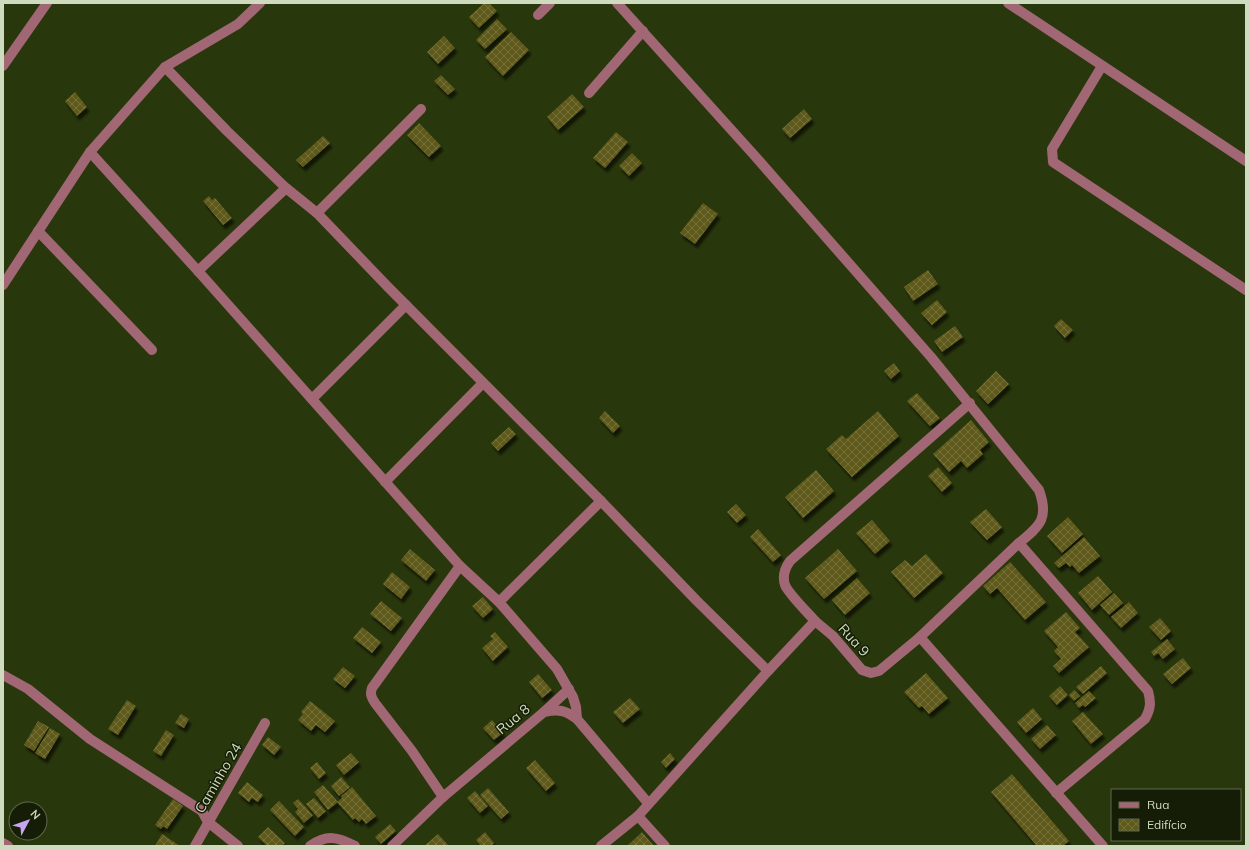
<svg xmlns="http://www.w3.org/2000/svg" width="1249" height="849" viewBox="0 0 1249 849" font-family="Mulish,sans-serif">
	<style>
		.building { fill: url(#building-cross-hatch); filter: url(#shadow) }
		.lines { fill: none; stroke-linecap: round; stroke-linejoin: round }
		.minor { stroke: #a26774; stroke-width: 10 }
		.labels { text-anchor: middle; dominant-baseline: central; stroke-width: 3; stroke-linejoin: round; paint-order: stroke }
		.street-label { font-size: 14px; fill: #cfdbbe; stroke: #151d06 }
	</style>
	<defs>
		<pattern id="building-cross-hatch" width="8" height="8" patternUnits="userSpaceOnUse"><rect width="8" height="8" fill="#5e5a1a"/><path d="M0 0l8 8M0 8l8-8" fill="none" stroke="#74713a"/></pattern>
		<filter id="shadow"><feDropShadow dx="2.5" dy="4.5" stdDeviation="1" flood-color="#0009"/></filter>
	</defs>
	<rect width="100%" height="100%" fill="#29370c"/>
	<g class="building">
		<path d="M484,3H489L497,11L479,28L469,17Z"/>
		<path d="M497,19L507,29L485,49L476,40Z"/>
		<path d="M511,32L529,50L503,76L485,57Z"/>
		<path d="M444,36L455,48L438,64L427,52Z"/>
		<path d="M441,75L455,89L448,95L434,81Z"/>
		<path d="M75,92L87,107L77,116L65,101Z"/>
		<path d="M572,94L584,107L558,130L547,117Z"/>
		<path d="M804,109L812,119L790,138L782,129Z"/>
		<path d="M419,123L441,146L429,157L407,135Z"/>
		<path d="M616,132L628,142L605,168L593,158Z"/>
		<path d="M323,136L330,143L303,167L296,160Z"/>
		<path d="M632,153L642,163L629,176L619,166Z"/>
		<path d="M209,196L212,200L215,198L232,218L223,225L203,201Z"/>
		<path d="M703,203L718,214L695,244L680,233Z"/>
		<path d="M928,270L938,284L913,301L904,287Z"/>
		<path d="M937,300L947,312L932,325L921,313Z"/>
		<path d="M1061,319L1073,330L1065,338L1054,326Z"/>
		<path d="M955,326L963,337L942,352L934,341Z"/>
		<path d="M894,363L900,371L891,379L884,371Z"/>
		<path d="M996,371L1009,384L988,404L976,391Z"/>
		<path d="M917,393L940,418L930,426L907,401Z"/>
		<path d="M605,411L620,426L613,433L599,418Z"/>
		<path d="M878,411L899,436L852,477L826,449L842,435L846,439Z"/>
		<path d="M971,420L989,442L980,450L983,454L967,468L961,461L949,472L933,454Z"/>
		<path d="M509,427L516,434L498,451L491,443Z"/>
		<path d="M938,467L952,483L942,492L928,476Z"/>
		<path d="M816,470L834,491L803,518L785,497Z"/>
		<path d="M736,504L746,515L737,523L727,512Z"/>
		<path d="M986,509L1002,527L987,540L970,522Z"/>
		<path d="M1068,517L1083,534L1062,553L1047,536Z"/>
		<path d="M872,520L890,541L875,554L856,533Z"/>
		<path d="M758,529L781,555L773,562L750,537Z"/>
		<path d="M1084,537L1100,556L1079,573L1072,565L1070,567L1066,563L1059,568L1054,563Z"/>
		<path d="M410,549L435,570L426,581L401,560Z"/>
		<path d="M838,549L857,571L824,599L805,578Z"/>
		<path d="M926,554L943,573L914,598L891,572L905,560L912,566Z"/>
		<path d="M1010,562L1046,602L1025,620L997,588L990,594L983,586Z"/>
		<path d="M392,572L410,587L401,599L383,584Z"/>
		<path d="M1098,576L1112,592L1092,610L1078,593Z"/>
		<path d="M857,578L870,593L845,615L832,600Z"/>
		<path d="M1114,593L1123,603L1109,615L1100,605Z"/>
		<path d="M483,597L493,609L483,618L472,606Z"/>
		<path d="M381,601L402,618L391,631L370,614Z"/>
		<path d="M1129,602L1138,613L1121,628L1111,617Z"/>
		<path d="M1066,612L1080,628L1075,632L1089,647L1059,673L1053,666L1061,659L1054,651L1058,647L1044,631Z"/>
		<path d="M1160,618L1171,631L1161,640L1149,627Z"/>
		<path d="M362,627L381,642L372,653L353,638Z"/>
		<path d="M495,632L508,647L493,661L482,648L493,639L490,636Z"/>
		<path d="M1167,639L1175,649L1163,659L1158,653L1154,656L1151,652Z"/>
		<path d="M1183,658L1191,668L1172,684L1163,674Z"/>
		<path d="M1101,666L1107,673L1083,694L1076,687Z"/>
		<path d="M343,667L355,676L345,688L333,679Z"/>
		<path d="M926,673L948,698L929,714L922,706L919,708L904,692Z"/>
		<path d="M538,674L552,690L542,698L529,682Z"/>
		<path d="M1060,686L1068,695L1057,705L1049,696Z"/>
		<path d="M1074,690L1080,696L1074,701L1069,695Z"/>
		<path d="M1089,691L1096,698L1085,707L1083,705L1079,708L1075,703Z"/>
		<path d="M630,698L640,709L623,723L613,712Z"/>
		<path d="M127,700L136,706L118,735L108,729Z"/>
		<path d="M310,701L335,721L325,732L316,725L311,731L298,720L303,714L301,712Z"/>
		<path d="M1033,708L1042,719L1026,733L1017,722Z"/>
		<path d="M1083,712L1103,734L1091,744L1072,721Z"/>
		<path d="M181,714L189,719L184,728L175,723Z"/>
		<path d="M492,720L503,733L494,740L483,728Z"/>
		<path d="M38,721L49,727L34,751L24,745Z"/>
		<path d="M1047,725L1056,735L1040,749L1031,739Z"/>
		<path d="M50,728L60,734L45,759L35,753Z"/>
		<path d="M166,730L174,735L161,756L153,751Z"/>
		<path d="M268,737L281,747L274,755L262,745Z"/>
		<path d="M351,753L359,762L344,775L336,765Z"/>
		<path d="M670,753L675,759L666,768L661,762Z"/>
		<path d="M535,760L555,783L546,791L526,768Z"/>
		<path d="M317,762L326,773L319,779L310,768Z"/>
		<path d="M1012,774L1069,841L1063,846H1037L991,792Z"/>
		<path d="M341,777L350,787L339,796L331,786Z"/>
		<path d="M247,782L263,795L258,802L252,798L249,802L238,793Z"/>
		<path d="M323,785L338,802L328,810L314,792Z"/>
		<path d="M352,787L376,816L366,824L362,819L359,822L355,818L353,820L337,802L342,798L341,796Z"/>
		<path d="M488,788L509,812L501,819L480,795Z"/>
		<path d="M475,791L488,806L480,813L467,798Z"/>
		<path d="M314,798L326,811L318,818L306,804Z"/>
		<path d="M173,799L183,806L167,829L163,826L161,829L155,825Z"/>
		<path d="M298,799L313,815L304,823L295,812L298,809L293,803Z"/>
		<path d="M279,801L304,827L295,836L270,810Z"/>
		<path d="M390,824L396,831L381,844L375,837Z"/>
		<path d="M268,827L285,843L282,846H267L258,837Z"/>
		<path d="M485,832L494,843L491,846H481L476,840Z"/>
		<path d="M642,832L654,846H630L628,845Z"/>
		<path d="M162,834L180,846H155Z"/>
		<path d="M438,834L449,846H424L430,841Z"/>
	</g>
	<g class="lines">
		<g class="minor">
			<path d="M617,3L754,155L931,357L1039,490C1049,518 1041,525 1019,543L920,637"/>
			<path d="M1008,3L1246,161"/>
			<path d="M538,15L550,3"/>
			<path d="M3,66L47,3"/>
			<path d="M1102,66L1052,149L1053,162L1246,290"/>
			<path d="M165,67L238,24L260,3"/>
			<path d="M589,93L643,31"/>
			<path d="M317,213L421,109"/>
			<path d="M38,231L152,350"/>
			<path d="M198,271L286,188"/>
			<path d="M3,285L90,152"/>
			<path d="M312,399L406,305"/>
			<path d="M385,482L483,383"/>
			<path d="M1019,543L1148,691C1151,702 1151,708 1145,719L1056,793"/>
			<path d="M499,602L601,501"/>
			<path d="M815,621C808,613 788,593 785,585C782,576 785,568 790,561L970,403"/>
			<path d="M3,675L28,689L90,739L202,811L208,822L238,846"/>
			<path d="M544,712L569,689"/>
			<path d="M577,719L576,707L573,697L557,669L499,602L460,566L198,271L90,152L165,67L227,131L286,188L317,213L388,287L601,501L697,601L768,671"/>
			<path d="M443,797L412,751L375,703C371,697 370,694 372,688L460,566"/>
			<path d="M638,816L665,846"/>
			<path d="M3,843L8,846"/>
			<path d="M195,846L265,723"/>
			<path d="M310,846C327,834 338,837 355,846"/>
			<path d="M392,846L443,797L544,712C559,709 565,710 577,719L648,803"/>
			<path d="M601,846L638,816L768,671L815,621L833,636L862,670L871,673L879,671L920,637L1103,846"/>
		</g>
	</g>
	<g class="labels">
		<g class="street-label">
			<text transform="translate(854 640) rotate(48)">Rua 9</text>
			<text transform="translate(513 719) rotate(-40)">Rua 8</text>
			<text transform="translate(218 778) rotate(-60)">Caminho 24</text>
		</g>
	</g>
	<rect width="1249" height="849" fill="none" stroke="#cfdbbe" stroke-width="8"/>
	<rect x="1111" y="789" width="130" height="52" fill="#151d06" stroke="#5f6950"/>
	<rect x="1119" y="802" width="20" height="6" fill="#a26774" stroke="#5f6950"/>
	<text x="1147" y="809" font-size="12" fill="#cfdbbe">Rua</text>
	<rect x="1119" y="819" width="20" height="12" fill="url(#building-cross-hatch)" stroke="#5f6950"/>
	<text x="1147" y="829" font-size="12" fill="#cfdbbe">Edifício</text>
	<g transform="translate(28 821) rotate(49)"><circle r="19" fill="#151d06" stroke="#5f6950"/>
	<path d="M0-3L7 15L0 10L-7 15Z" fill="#c8a6ef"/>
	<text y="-6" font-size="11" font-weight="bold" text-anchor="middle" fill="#cfdbbe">N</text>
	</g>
</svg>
